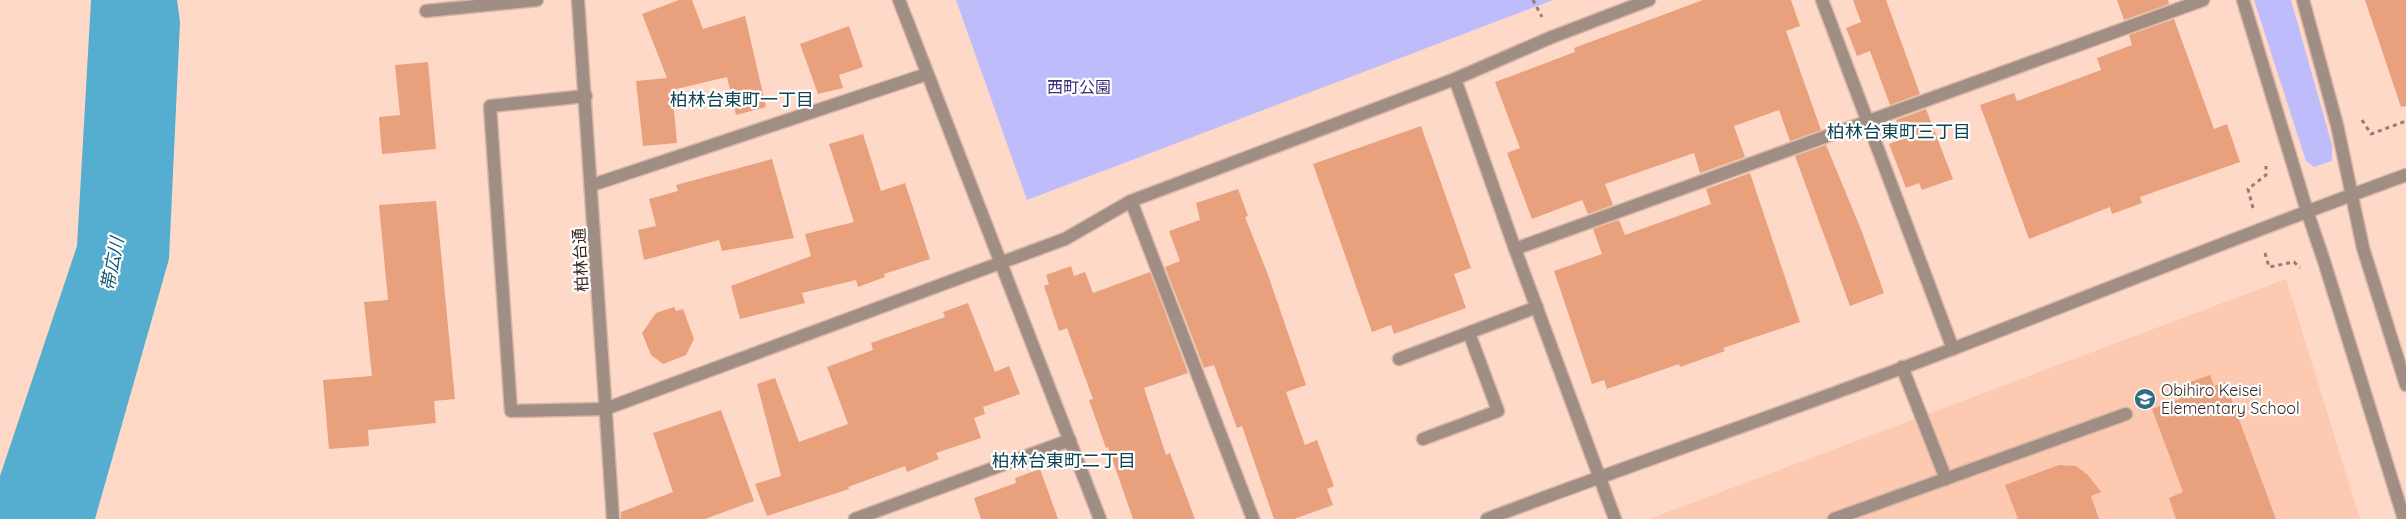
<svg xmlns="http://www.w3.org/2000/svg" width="2406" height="519" viewBox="0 0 2406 519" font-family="Quicksand,'Noto Sans JP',sans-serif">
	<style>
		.built { fill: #fdc9b0 }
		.green { fill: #bfbcfb }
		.water { fill: #55aed0 }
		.building { fill: #e8a07d }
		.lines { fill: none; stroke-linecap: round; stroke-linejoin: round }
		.service-casing { stroke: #d6b6a6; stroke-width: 15 }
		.minor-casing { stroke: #d6b6a6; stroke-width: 15 }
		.tertiary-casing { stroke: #d6b6a6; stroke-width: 15 }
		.path { stroke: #977d70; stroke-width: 3; stroke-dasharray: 4 4; stroke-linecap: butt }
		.service { stroke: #a08d84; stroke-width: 12 }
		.minor { stroke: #a08d84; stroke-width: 12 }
		.tertiary { stroke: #a08d84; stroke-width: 12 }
		.labels { text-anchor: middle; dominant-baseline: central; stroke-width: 4.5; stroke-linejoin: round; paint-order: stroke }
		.park-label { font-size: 16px; fill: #3c2e7d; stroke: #fff }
		.street-label { font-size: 16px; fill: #382820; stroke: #fff }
		.poi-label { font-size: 16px; fill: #382820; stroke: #fff; text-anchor: start }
		.neighbourhood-label { font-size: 18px; fill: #104355; stroke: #fff }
		.water-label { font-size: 18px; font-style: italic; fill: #105871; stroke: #fff }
	</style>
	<rect width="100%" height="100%" fill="#fed9c8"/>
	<path class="built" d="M2286,279L2360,519H1649Z"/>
	<g class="green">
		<path d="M956,0H1553L1027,200Z"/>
		<path d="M2254,0H2291L2332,145V161L2314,167L2306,161Z"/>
	</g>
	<path class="water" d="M91,0H177L180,22L169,259L95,519H0V476L77,246Z"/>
	<g class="building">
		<path d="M679,0H692L703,29L745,16L766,107L736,115L727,77L672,90L677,143L643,146L636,81L667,78L642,14Z"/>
		<path d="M1703,0H1791L1800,26L1786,31L1821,130L1790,141L1779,110L1734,126L1745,157L1700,173L1694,153L1605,184L1613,205L1588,214L1582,200L1532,219L1507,153L1520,148L1495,82L1575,52L1574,48Z"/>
		<path d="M1853,0H1886L1920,94L1890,105L1870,51L1857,56L1846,28L1861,22Z"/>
		<path d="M2117,0H2168L2169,4L2124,20Z"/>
		<path d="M2365,0H2406V106L2401,107Z"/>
		<path d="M2174,19L2214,129L2227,124L2240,162L2140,197L2142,203L2112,214L2110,207L2029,239L1980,105L2014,93L2017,101L2101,70L2097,58L2132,45L2129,35Z"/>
		<path d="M849,26L863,67L839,75L843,88L818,94L800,44Z"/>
		<path d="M428,62L436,149L382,154L379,117L400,115L395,65Z"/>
		<path d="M1926,109L1953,179L1922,190L1919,183L1906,188L1889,144L1902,139L1896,120Z"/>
		<path d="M1421,126L1471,268L1454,274L1466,308L1394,334L1391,325L1372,332L1313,164Z"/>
		<path d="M863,134L881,191L905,183L930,259L884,274L885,277L858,287L856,280L802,293L805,303L740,319L731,286L811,256L805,234L854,222L829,144Z"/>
		<path d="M1826,145L1862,232L1884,293L1850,306L1795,156Z"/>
		<path d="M772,159L794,238L722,251L719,240L644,260L638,230L656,226L649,199L678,191L676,185Z"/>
		<path d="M1750,173L1800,322L1723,348L1725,351L1680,367L1679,364L1607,389L1604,380L1592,384L1554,271L1602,254L1593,229L1619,220L1625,235L1711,204L1706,189Z"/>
		<path d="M1238,189L1248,216L1245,217L1267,272L1306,385L1286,392L1305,445L1317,440L1334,486L1327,489L1333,505L1294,519H1274L1242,426L1237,428L1214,365L1204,368L1165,267L1180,261L1169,231L1200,220L1196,203Z"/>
		<path d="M436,201L455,399L434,401L436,423L368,430L369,446L329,449L323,380L372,376L364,302L388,300L379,205Z"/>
		<path d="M1071,266L1074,276L1085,272L1093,293L1150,272L1188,373L1144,388L1166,455L1170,453L1195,519H1133L1108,447L1106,448L1089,400L1093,399L1067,328L1059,331L1044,286L1049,284L1046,275Z"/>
		<path d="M968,303L995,372L1009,366L1020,394L983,407L985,414L974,418L981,438L936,453L939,459L907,472L905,466L848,487L849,489L767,516L755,484L781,476L757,384L775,378L799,442L848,424L827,367L873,350L871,343L945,317L943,312Z"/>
		<path d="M674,307L676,311L683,309L694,339L686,355L663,364L651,355L642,333L656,313Z"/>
		<path d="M2210,375L2214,386L2225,382L2276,519H2176L2169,498L2183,492L2152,409L2180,399L2176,387Z"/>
		<path d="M721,410L754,501L705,519H621V512L673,492L653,433Z"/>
		<path d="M2059,465L2076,466L2088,475L2101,492L2091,496L2099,519H2018L2005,485Z"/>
		<path d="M1040,469L1058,519H981L974,498L1016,483L1015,478Z"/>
	</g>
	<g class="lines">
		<g class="service-casing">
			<g id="service">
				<path d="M426,11L537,0"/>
				<path d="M586,96L490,106L511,411L605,409"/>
				<path d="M1399,359L1537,307"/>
				<path d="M1902,367L1946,479"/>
				<path d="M1423,439L1498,411L1469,333"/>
				<path d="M1834,519L2126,414"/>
			</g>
		</g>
		<g class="minor-casing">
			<g id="minor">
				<path d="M899,0L1100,519"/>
				<path d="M1822,0L1953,349"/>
				<path d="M2243,0L2307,211L2324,261L2404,519"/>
				<path d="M2303,0L2337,125L2363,248L2406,385"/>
				<path d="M1455,79L1515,249L1615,519"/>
				<path d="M592,185L927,74"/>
				<path d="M1131,201L1253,519"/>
				<path d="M1515,249L2203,0"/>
				<path d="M605,409L1065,239L1131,201L1455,79L1552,37L1649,0"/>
				<path d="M855,519L1070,440"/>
			</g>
		</g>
		<g class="tertiary-casing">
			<g id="tertiary">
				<path d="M578,0L613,519"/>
				<path d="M1487,519C1642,460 1800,408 1955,348C2105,290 2254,230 2406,175"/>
			</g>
		</g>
		<g class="path">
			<path d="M1533,0L1542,17"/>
			<path d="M2362,120L2371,134L2406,121"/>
			<path d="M2253,208L2248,189L2266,175V166"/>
			<path d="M2265,253L2269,267L2294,262L2300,268"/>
		</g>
		<use href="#service" class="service"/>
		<use href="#minor" class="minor"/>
		<use href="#tertiary" class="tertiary"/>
	</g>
	<defs>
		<g id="school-disc" transform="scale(1.125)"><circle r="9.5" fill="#306c83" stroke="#fff"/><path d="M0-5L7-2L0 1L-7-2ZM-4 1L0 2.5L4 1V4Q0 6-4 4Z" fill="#fff"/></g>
	</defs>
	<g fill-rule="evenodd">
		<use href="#school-disc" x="2145" y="399"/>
	</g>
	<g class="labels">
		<g class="park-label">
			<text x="1079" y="87">西町公園</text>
		</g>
		<g class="street-label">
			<text transform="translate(580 260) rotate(-93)">柏林台通</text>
		</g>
		<g class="poi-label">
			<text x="2161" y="390">Obihiro Keisei<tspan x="2161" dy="18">Elementary School</tspan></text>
		</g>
		<g class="neighbourhood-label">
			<text x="742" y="99">柏林台東町一丁目</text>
			<text x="1899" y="131">柏林台東町三丁目</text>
			<text x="1064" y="460">柏林台東町二丁目</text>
		</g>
		<g class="water-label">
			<text transform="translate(112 264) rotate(-79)">帯広川</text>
		</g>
	</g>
</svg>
